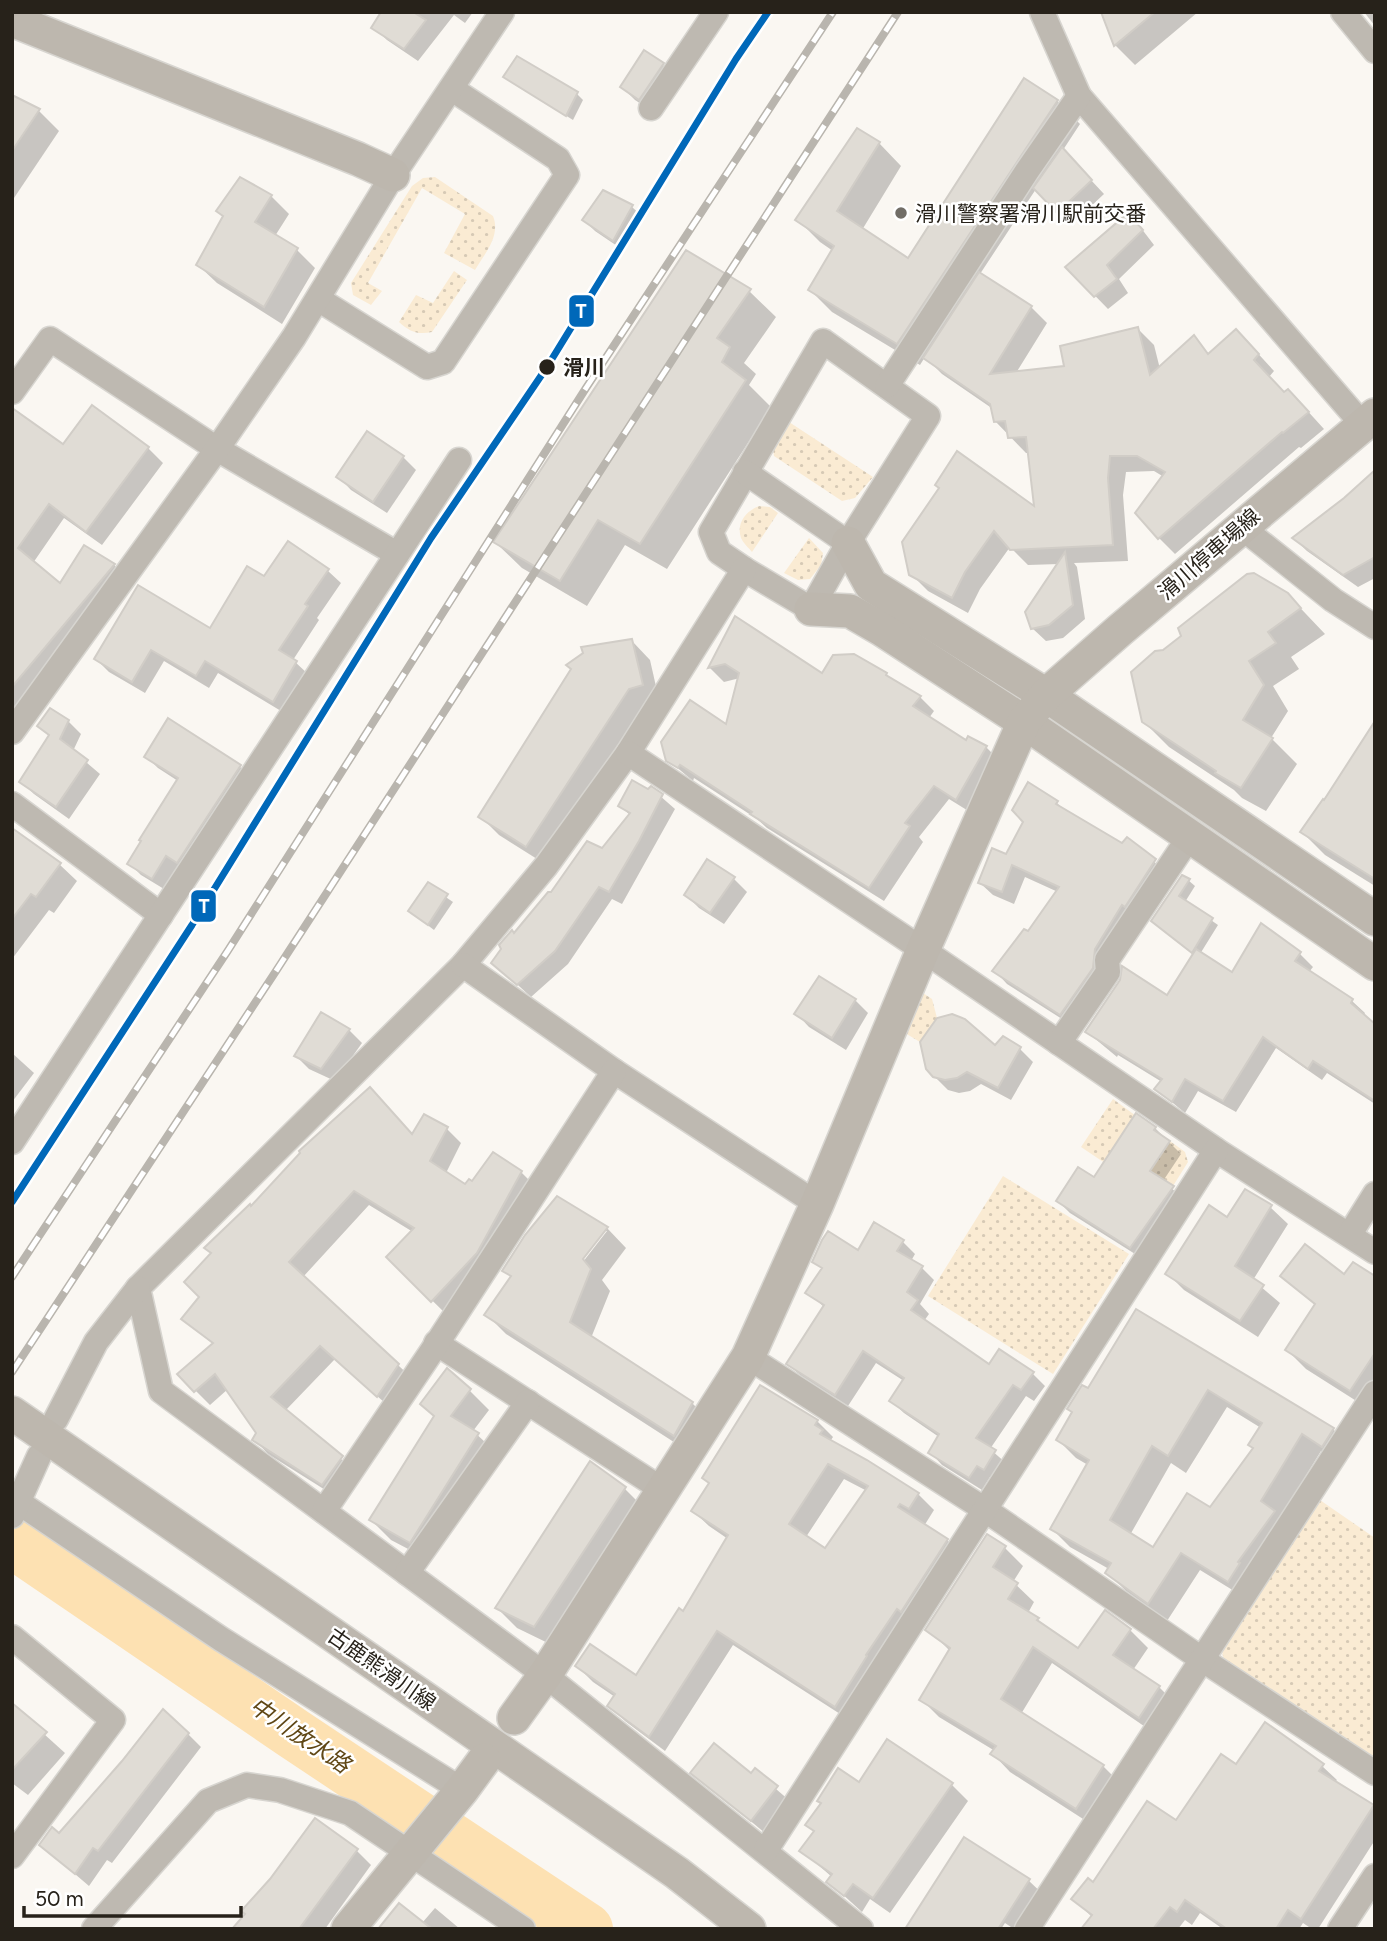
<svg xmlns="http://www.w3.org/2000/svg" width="1387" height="1941" viewBox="0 0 1387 1941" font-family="Figtree,'Noto Sans JP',sans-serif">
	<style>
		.grass { fill: url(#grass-dots) }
		.shadow { fill: #0003; fill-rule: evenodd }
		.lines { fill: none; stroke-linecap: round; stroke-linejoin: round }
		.river { stroke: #fde1b2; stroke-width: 52 }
		.building { fill: #e0dcd5; stroke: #d1cdc7; stroke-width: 2; fill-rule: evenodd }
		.street-casing { stroke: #d7d5d0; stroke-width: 27 }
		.secondary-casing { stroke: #d7d5d0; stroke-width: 36 }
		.street { stroke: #beb9b1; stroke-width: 24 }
		.secondary { stroke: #bdb7ae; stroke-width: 33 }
		.rail-casing { stroke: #b9b5ae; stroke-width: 8 }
		.rail { stroke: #fff; stroke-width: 5; stroke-dasharray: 16; stroke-linecap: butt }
		.rail-1-casing { stroke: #fff; stroke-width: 12 }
		.rail-1 { stroke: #0068b9; stroke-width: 7 }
		.poi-dot { fill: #716d66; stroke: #fff; stroke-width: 2.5 }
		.stop-dot { fill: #27221a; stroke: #fff; stroke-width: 2.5 }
		.labels { text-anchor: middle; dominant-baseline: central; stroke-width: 5; stroke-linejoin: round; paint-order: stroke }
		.poi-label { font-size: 21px; fill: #27221a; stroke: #fff; text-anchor: start }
		.stop-label { font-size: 21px; font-weight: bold; fill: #27221a; stroke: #fff; text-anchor: start }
		.street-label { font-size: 21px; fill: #27221a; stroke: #fff }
		.water-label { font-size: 23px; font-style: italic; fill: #604715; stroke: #fff }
		.line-badge { stroke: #fff; stroke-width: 2.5 }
		.badge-label { font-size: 19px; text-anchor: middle; font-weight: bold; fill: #fff }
	</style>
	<defs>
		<pattern id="grass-dots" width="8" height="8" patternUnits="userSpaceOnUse" patternTransform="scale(1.75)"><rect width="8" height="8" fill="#faebd3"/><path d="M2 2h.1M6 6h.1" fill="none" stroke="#d6c9b5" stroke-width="1.8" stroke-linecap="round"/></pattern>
	</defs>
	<rect width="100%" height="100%" fill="#faf7f2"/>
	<g class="grass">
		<path d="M435,177L493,216C501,236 485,253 475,270L444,253L465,214L422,188L368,283L382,291L371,305L353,295L351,283L412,186L423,178Z"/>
		<path d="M454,271L467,280L432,332C418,335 410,332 399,322L416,295L433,303Z"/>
		<path d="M789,422L873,477L855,498L842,501L774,456L773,449Z"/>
		<path d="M759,506L770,507L778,513L752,552C749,548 743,543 741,538C736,523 746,511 759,506Z"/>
		<path d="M809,538L823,553L821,565L810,579L798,580L784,573Z"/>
		<path d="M923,993L932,999L937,1018L920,1042L905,1033Z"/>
		<path d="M1113,1099L1185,1152L1188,1162L1163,1202L1081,1147Z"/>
		<path d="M1003,1176L1129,1254L1053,1374L928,1296Z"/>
		<path d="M1317,1498L1375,1538V1760L1224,1662L1221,1645Z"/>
	</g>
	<g class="shadow">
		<path d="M384,12H473L465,23L454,15L418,61L387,40L374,27Z"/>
		<path d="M1102,12H1198L1135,65L1115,45Z"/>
		<path d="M1364,12H1375V26Z"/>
		<path d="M662,64L676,77L652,111L635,100L622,87Z"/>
		<path d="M512,82L577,94L583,100L573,120Z"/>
		<path d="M14,98L39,111L59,131L12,201V100Z"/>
		<path d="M1057,101L1080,124L1063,150L1104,194L1071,225L1036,189L980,274L1031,307L1047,323L1016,373L1066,368L1138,329L1154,345L1160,369L1194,338L1210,355L1252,347L1274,371L1269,377L1284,394L1304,407L1324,429L1301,448L1299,447L1175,554L1159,538L1164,477L1154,471L1126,472L1123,495L1128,561L1074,563L1077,567L1085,619L1063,638L1046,641L1032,628L1059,564L1028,565L1010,547L980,589L968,613L928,591L911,574L903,543L1036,510L1030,453H1026L995,421L993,409L942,374L925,357L920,365L832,312L810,290L833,251L820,242L798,220L879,143L901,166L862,230L909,261Z"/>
		<path d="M271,196L289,214L275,236L297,250L315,268L282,324L217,283L198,265Z"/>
		<path d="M632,207L643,217L623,250L595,231L584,220Z"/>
		<path d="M1141,228L1154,245L1119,279L1128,293L1108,309L1067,267Z"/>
		<path d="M749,291L776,317L744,363L756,374L749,385L771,407L667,569L625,545L587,606L522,568L495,542Z"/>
		<path d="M12,426L63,447L148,448L163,463L102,545L64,518L33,563L60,585L114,565L129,580L12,741Z"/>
		<path d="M403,457L416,470L387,513L351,490L338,476Z"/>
		<path d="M1375,472V578L1358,587L1307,551L1294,538L1345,499Z"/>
		<path d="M289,543L328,571L341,583L317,618L319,620L293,660L309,675L286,714L218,673L209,688L164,661L145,693L109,672L96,659L210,631L264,578Z"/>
		<path d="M1287,594L1325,634L1291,657L1299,669L1273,686L1288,711L1271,738L1297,764L1266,811L1242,798L1234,790L1169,747L1143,721L1163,652Z"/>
		<path d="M736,619L822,675L886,674L894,681L920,697L934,711L929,718L966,742L986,747L1000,761L970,812L949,799L919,837L923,842L884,901L767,828L757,819L694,778L693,781L668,760L727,726L740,678L724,682L710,668Z"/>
		<path d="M632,641L650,660L660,704L545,864L499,835L480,816Z"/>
		<path d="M49,709L68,721L81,734L73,751L100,774L69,819L34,794L21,781L50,737L38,725Z"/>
		<path d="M168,720L240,767L251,778L189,873L178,866L164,889L141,875L129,863L178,781L158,768L146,756Z"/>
		<path d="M1375,724V886L1325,855L1302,832Z"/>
		<path d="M651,788L675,809L622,904L612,899L568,964L531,997L507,975L514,935L552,893L603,850L630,815L620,806Z"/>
		<path d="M1057,803L1064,810L1122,846L1127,840L1168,873L1073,1026L1007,984L995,971L1029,933L1058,892L1025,877L1014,904L993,895L980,883Z"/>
		<path d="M12,846L59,864L77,881L54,913L49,910L12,959Z"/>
		<path d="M708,862L734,879L747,892L724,924L699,908L686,895Z"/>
		<path d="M1188,880L1195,886L1185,902L1218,925L1200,954L1233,975L1261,925L1300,954L1313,967L1309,972L1352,1001L1365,1013L1363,1016L1375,1026V1104L1327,1073L1322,1080L1276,1048L1236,1112L1198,1091L1185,1113L1156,1089L1162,1082L1118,1055L1117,1057L1087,1032L1167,998L1194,955L1159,927Z"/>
		<path d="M428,885L453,902L434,930L417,917Z"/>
		<path d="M855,1000L868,1013L846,1050L809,1027L796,1013Z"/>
		<path d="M321,1014L349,1030L362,1043L335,1081L309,1069L296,1056Z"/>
		<path d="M995,1047L1020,1049L1033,1062L1011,1100L981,1084L970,1091L959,1093L948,1090L934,1076Z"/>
		<path d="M12,1053L34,1073L12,1102Z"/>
		<path d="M1155,1128L1181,1154L1163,1181L1185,1200L1143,1259L1070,1213L1058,1201L1094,1180Z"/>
		<path d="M447,1129L461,1143L446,1173L465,1187L472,1183L493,1154L521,1172L536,1187L447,1315L388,1257L413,1232L369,1205L303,1277L413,1379L393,1410L335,1359L285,1411L356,1472L338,1498L268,1454L254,1439L259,1433L228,1389L210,1405L195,1390L214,1345L184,1319L201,1297L251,1208L413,1136Z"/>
		<path d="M1270,1207L1288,1224L1253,1280L1280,1303L1258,1337L1184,1290L1167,1273L1227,1219Z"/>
		<path d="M607,1228L626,1248L602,1280L610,1291L591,1338L692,1403L712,1423L694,1455L506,1334L486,1314L512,1278L504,1271ZM603,1231H607L579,1267L576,1265Z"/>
		<path d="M902,1241L915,1254L911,1261L921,1267L934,1280L920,1304L929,1314L924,1321L989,1366L1032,1373L1045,1386L1034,1401L1026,1396L990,1449L1007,1464L997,1481L990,1477L982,1490L942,1465L930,1452L939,1437L904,1413L891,1401L904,1381L876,1363L848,1406L801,1376L788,1364L825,1308L808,1292L823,1270L814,1261Z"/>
		<path d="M1283,1276L1375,1278V1401L1369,1409L1306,1369L1287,1350L1316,1306Z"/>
		<path d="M1137,1311L1333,1429L1351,1448L1341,1464L1321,1451L1280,1518L1247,1599L1200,1570L1167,1621L1126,1591L1107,1572L1109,1569L1070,1547L1052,1529L1088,1465L1076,1458L1058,1440ZM1227,1407L1261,1428L1255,1449L1210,1510L1154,1549L1130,1535L1171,1463L1186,1473Z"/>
		<path d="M469,1390L489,1410L473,1431L498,1454L431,1561L391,1540L371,1520Z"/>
		<path d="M817,1421L833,1437L831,1440L918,1494L934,1510L924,1526L947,1540L963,1556L851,1721L733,1645L665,1751L625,1721L609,1705L615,1697L593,1682L577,1666L637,1677L684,1613L728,1539L709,1526L693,1511ZM844,1479L867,1491L826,1551L806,1537Z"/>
		<path d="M625,1489L645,1509L554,1646L517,1628L497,1608Z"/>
		<path d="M987,1537L1005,1548L1023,1566L1013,1582L1034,1602L1028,1613L1079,1650L1130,1630L1148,1648L1133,1670L1159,1687L1177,1705L1157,1735L1052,1663L1021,1714L1103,1766L1121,1784L1094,1826L1010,1772L993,1754L995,1751L939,1717L921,1699L950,1651L928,1629Z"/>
		<path d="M12,1705L65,1753L28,1795L12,1783Z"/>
		<path d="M188,1734L201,1747L112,1863L107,1860L89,1886L41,1845L59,1835Z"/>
		<path d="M1322,1766L1337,1780L1334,1783L1375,1808V1840L1318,1929H1312L1303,1923L1299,1929H1223L1200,1913L1192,1925L1185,1920L1178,1929H1083L1092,1917L1074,1899L1177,1822L1237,1767Z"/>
		<path d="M755,1771L790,1801L765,1833L693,1773L752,1775Z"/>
		<path d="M859,1784H951L968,1801L890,1913L870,1899L862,1912L829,1882L832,1877L802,1851L815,1832L807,1825L822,1804Z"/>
		<path d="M356,1850L371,1865L325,1929H235Z"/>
		<path d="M1028,1880L1046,1897L1026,1929H1014L1005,1923L1001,1929H907Z"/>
		<path d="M435,1908L460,1929H379L422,1923Z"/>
	</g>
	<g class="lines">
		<path class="river" d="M12,1542L294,1734L587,1929"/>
	</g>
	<g class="building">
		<path d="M381,12H413L426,20L404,49L371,28Z"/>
		<path d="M1101,12H1155L1114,46Z"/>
		<path d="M644,50L664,63L639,100L620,87Z"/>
		<path d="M517,56L578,92L566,116L503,77Z"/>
		<path d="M1024,78L1058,100L897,344L808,290L834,246L795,220L857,128L880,142L837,211L908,258Z"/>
		<path d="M12,95L40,109L12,151Z"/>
		<path d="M1062,147L1092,180L1057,213L1033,188Z"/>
		<path d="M240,177L272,195L255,222L298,248L264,307L196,265L223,216L216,211Z"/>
		<path d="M603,190L633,205L613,241L582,220Z"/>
		<path d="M1128,213L1143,230L1107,265L1117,279L1094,297L1065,267Z"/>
		<path d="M686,250L751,289L717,338L730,347L722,362L746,380L640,544L598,520L560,581L493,542Z"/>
		<path d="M979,272L1032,306L990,374L1064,366L1060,346L1138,327L1150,375L1194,335L1208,354L1236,329L1259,354L1254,360L1284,392L1288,389L1309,412L1283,433L1282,432L1158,539L1135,513L1165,472L1137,456H1110L1108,478L1113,545L1010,550L994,531L965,572L952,598L909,575L902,542L939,488L935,485L957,451L1034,506L1026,437L1008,438L1005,421L994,422L990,404L923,358Z"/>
		<path d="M92,405L149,447L86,532L49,504L18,548L60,583L84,545L115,564L12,687V408L63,444Z"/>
		<path d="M367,431L404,456L373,502L336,477Z"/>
		<path d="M1375,470V557L1343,575L1292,538L1344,498Z"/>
		<path d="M288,541L329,569L305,604L308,606L279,650L297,661L273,702L205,661L196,676L151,650L132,682L94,659L138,585L210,628L247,566L264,576Z"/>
		<path d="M1065,552L1073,605L1049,625L1031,629L1025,612Z"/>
		<path d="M1254,573L1288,593L1301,608L1268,632L1276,643L1249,661L1264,685L1243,720L1273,738L1241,788L1215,773L1216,771L1142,722L1131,672L1155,651L1163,650L1181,636L1178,628L1247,574Z"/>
		<path d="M735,616L822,673L833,655L854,654L887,673L886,675L921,696L913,706L966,740L968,736L987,746L956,800L934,786L905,823L910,826L869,888L750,814L752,812L680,765L678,768L666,761L661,742L690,700L726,724L739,673L725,664L708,668Z"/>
		<path d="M632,639L643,685L629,689L526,847L478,817L571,669L566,665L583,653L581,647Z"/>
		<path d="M50,708L69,720L60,739L88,760L56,807L19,782L49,735L37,726Z"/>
		<path d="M168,718L241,765L177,863L166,856L152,879L127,864L141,841L139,840L178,778L144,757Z"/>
		<path d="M1375,721V879L1300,832L1323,799L1324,800Z"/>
		<path d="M632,780L648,789L651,786L663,794L639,841L609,892L599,887L555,951L517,985L491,963L501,949L499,945L512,930L514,933L548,892H551L587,841L602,848L630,813L618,806Z"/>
		<path d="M1028,782L1058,801L1056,804L1122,843L1127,837L1156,859L1125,907L1122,905L1095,949L1093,968L1060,1015L992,971L1024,929L1028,931L1059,887L1012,865L1002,892L978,883L992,848L1006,854L1023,822L1012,810Z"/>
		<path d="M12,828L61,863L36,897L31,894L12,919Z"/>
		<path d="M707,859L735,877L710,913L684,895Z"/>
		<path d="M1182,875L1190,879L1179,896L1213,918L1192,953L1151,921Z"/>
		<path d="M428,882L448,894L428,925L408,911Z"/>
		<path d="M1261,923L1301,952L1295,961L1353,999L1351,1003L1375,1024V1101L1313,1061L1308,1069L1263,1037L1223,1101L1185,1079L1172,1102L1154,1089L1162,1079L1085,1032L1120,980L1122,966L1167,995L1196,949L1232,972Z"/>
		<path d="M819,976L856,999L832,1038L794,1014Z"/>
		<path d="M321,1012L350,1029L321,1069L294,1056Z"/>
		<path d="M952,1014L965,1019L995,1045L1003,1036L1021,1047L998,1088L967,1072L957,1078L945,1080L933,1077L926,1069L920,1042L937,1018Z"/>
		<path d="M370,1087L412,1134L424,1114L448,1127L430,1161L465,1184L469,1179L472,1181L493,1152L522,1171L477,1253L431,1302L386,1257L414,1228L354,1191L289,1262L399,1364L377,1397L320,1346L271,1397L343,1456L322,1485L252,1440L256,1433L215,1374L194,1392L177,1374L213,1343L181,1319L199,1297L184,1282L211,1253L204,1248L250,1204L251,1206L300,1153L299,1151Z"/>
		<path d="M1136,1113L1156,1127L1154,1130L1170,1141L1150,1171L1174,1186L1130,1248L1056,1201L1078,1167L1094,1177Z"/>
		<path d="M1245,1189L1272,1205L1235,1266L1264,1285L1240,1321L1165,1274L1209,1205L1227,1217Z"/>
		<path d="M557,1196L608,1227L583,1259L591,1269L570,1322L693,1402L674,1436L484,1315L511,1276L502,1271L525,1235Z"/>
		<path d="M874,1222L904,1240L897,1251L923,1266L907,1292L918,1300L911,1310L989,1364L999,1349L1034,1372L1021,1390L1013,1385L976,1438L996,1450L984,1470L977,1466L969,1478L928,1453L939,1434L889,1401L904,1378L863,1351L835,1395L786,1364L824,1305L805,1293L822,1268L812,1262L822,1240L828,1231L858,1250Z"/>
		<path d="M1305,1244L1344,1274L1353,1262L1375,1276V1353L1350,1391L1285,1350L1315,1304L1280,1276Z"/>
		<path d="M1136,1309L1334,1428L1322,1447L1302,1434L1261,1501L1275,1511L1238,1562L1240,1563L1228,1582L1181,1553L1148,1604L1105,1573L1111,1563L1050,1529L1089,1460L1056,1440L1072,1412L1067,1409L1082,1385L1088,1388ZM1208,1390L1262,1423L1248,1445L1253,1448L1210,1507L1187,1493L1153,1547L1110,1520L1152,1446L1168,1456Z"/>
		<path d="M447,1368L471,1389L451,1416L479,1433L410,1543L369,1520L434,1416L420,1404Z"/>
		<path d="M760,1385L818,1420L815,1425L823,1430L820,1434L867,1460L919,1493L909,1509L900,1504L898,1507L948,1539L901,1612L897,1609L866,1655L867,1656L835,1707L717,1631L649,1737L607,1706L615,1694L575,1666L590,1644L636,1675L679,1608L683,1611L728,1535L691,1511L709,1483L702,1478ZM828,1464L868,1486L825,1548L789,1524Z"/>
		<path d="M590,1461L626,1487L534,1627L495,1608Z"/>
		<path d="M987,1534L1006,1546L993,1567L1018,1583L1008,1599L1039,1618L1037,1620L1078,1648L1105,1610L1131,1629L1113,1655L1160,1686L1139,1718L1033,1647L1001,1699L1104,1765L1076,1809L990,1754L996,1746L919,1700L950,1648L925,1630Z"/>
		<path d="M12,1703L47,1732L12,1770Z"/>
		<path d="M163,1709L189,1733L98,1851L93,1848L75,1874L39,1845L52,1827L59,1833L122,1761Z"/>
		<path d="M1265,1722L1324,1764L1319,1771L1374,1805L1301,1919L1288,1910L1276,1929H1227L1185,1900L1177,1912L1170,1907L1153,1929H1081L1092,1915L1071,1899L1088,1878L1093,1882L1147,1801L1176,1820L1221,1754L1236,1764Z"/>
		<path d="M887,1739L953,1783L873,1898L853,1884L844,1896L826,1882L832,1874L799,1851L814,1831L805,1825L821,1803L817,1801L838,1768L859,1782Z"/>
		<path d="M714,1743L751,1773L755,1768L778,1786L751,1821L690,1773Z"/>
		<path d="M315,1818L358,1849L299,1929H232L245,1914L241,1911L270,1879Z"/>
		<path d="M964,1837L1030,1879L998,1929H905Z"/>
		<path d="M399,1903L432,1929H378Z"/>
	</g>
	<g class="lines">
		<g class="street-casing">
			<g id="street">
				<path d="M1042,12L1079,96L1363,425"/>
				<path d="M1343,12L1375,51"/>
				<path d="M651,108L716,12"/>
				<path d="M318,299L427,367L443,362L567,175L558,159L452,89"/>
				<path d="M823,341L928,416L848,543L811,609L744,569L719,552L711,532Z"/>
				<path d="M887,386L1027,171L1079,96"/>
				<path d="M12,392L50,339L217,449L397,554"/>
				<path d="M745,472L848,543"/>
				<path d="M1240,526L1333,600L1375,627"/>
				<path d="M744,569L628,753L546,866L463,965L138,1288L161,1391L545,1675L861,1929"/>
				<path d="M12,732L217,449L294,337L393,175L502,12"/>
				<path d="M628,753L923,950L1216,1150L1375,1252"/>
				<path d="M12,804L161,915"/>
				<path d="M463,965L614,1071L817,1204"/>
				<path d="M1059,1043L1108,972L1107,960L1190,836"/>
				<path d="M12,1142L459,460"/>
				<path d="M1350,1234L1375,1194"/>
				<path d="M436,1343L663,1490"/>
				<path d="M748,1357L984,1509L1203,1660L1375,1773"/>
				<path d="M56,1419L96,1342L138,1288"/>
				<path d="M18,1502L221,1639L462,1790"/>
				<path d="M324,1511L432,1351L614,1071"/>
				<path d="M12,1516L39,1456"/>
				<path d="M407,1573L528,1402"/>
				<path d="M12,1637L113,1720L12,1856"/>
				<path d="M766,1850L1216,1150"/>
				<path d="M94,1929L208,1801L247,1785L280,1790L350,1813L523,1929"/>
				<path d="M1027,1929L1375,1393"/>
				<path d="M1340,1929L1375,1876"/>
			</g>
		</g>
		<g class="secondary-casing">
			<g id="secondary">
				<path d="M12,20L358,159L393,175"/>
				<path d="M848,543L871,585L1046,695L1375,919"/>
				<path d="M811,609L850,611L881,629L1024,722L1375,964"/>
				<path d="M12,1413L677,1873L749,1929"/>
				<path d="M514,1718L545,1675L748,1357L817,1204L923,950L1024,722L1046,695L1120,630L1375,415"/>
				<path d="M348,1929L462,1790L484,1760"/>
			</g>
		</g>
		<use href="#street" class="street"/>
		<use href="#secondary" class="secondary"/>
		<g class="rail-casing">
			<g id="rail">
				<path d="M12,1277L227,952L586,388L833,12"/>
				<path d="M12,1372L276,971L898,12"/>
			</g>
		</g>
		<use href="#rail" class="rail"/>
		<g class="rail-1-casing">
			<path id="rail-1" d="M12,1202L192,925L431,538L547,367L736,59L768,12"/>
		</g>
		<use href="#rail-1" class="rail-1"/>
	</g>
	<circle class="poi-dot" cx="901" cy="213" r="7"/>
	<circle class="stop-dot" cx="547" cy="367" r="9"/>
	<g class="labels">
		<g class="poi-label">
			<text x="915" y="213">滑川警察署滑川駅前交番</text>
		</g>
		<g class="stop-label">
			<text x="563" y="367">滑川</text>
		</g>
		<g class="street-label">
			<text transform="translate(1209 554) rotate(-41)">滑川停車場線</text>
			<text transform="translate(382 1669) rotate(35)">古鹿熊滑川線</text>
		</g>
		<g class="water-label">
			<text transform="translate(300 1735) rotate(34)">中川放水路</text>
		</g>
	</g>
	<g class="line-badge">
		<rect x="568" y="294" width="27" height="34" rx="7" fill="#0068b9"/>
		<rect x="190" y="889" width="27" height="34" rx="7" fill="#0068b9"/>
	</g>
	<g class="badge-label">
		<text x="581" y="318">T</text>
		<text x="204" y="913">T</text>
	</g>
	<rect width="1387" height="1941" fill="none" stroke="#27221a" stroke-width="28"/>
	<path d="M24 1906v10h217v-10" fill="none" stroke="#27221a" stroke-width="3.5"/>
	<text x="35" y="1906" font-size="21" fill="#27221a" stroke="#ffffff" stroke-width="5" paint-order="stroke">50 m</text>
</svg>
